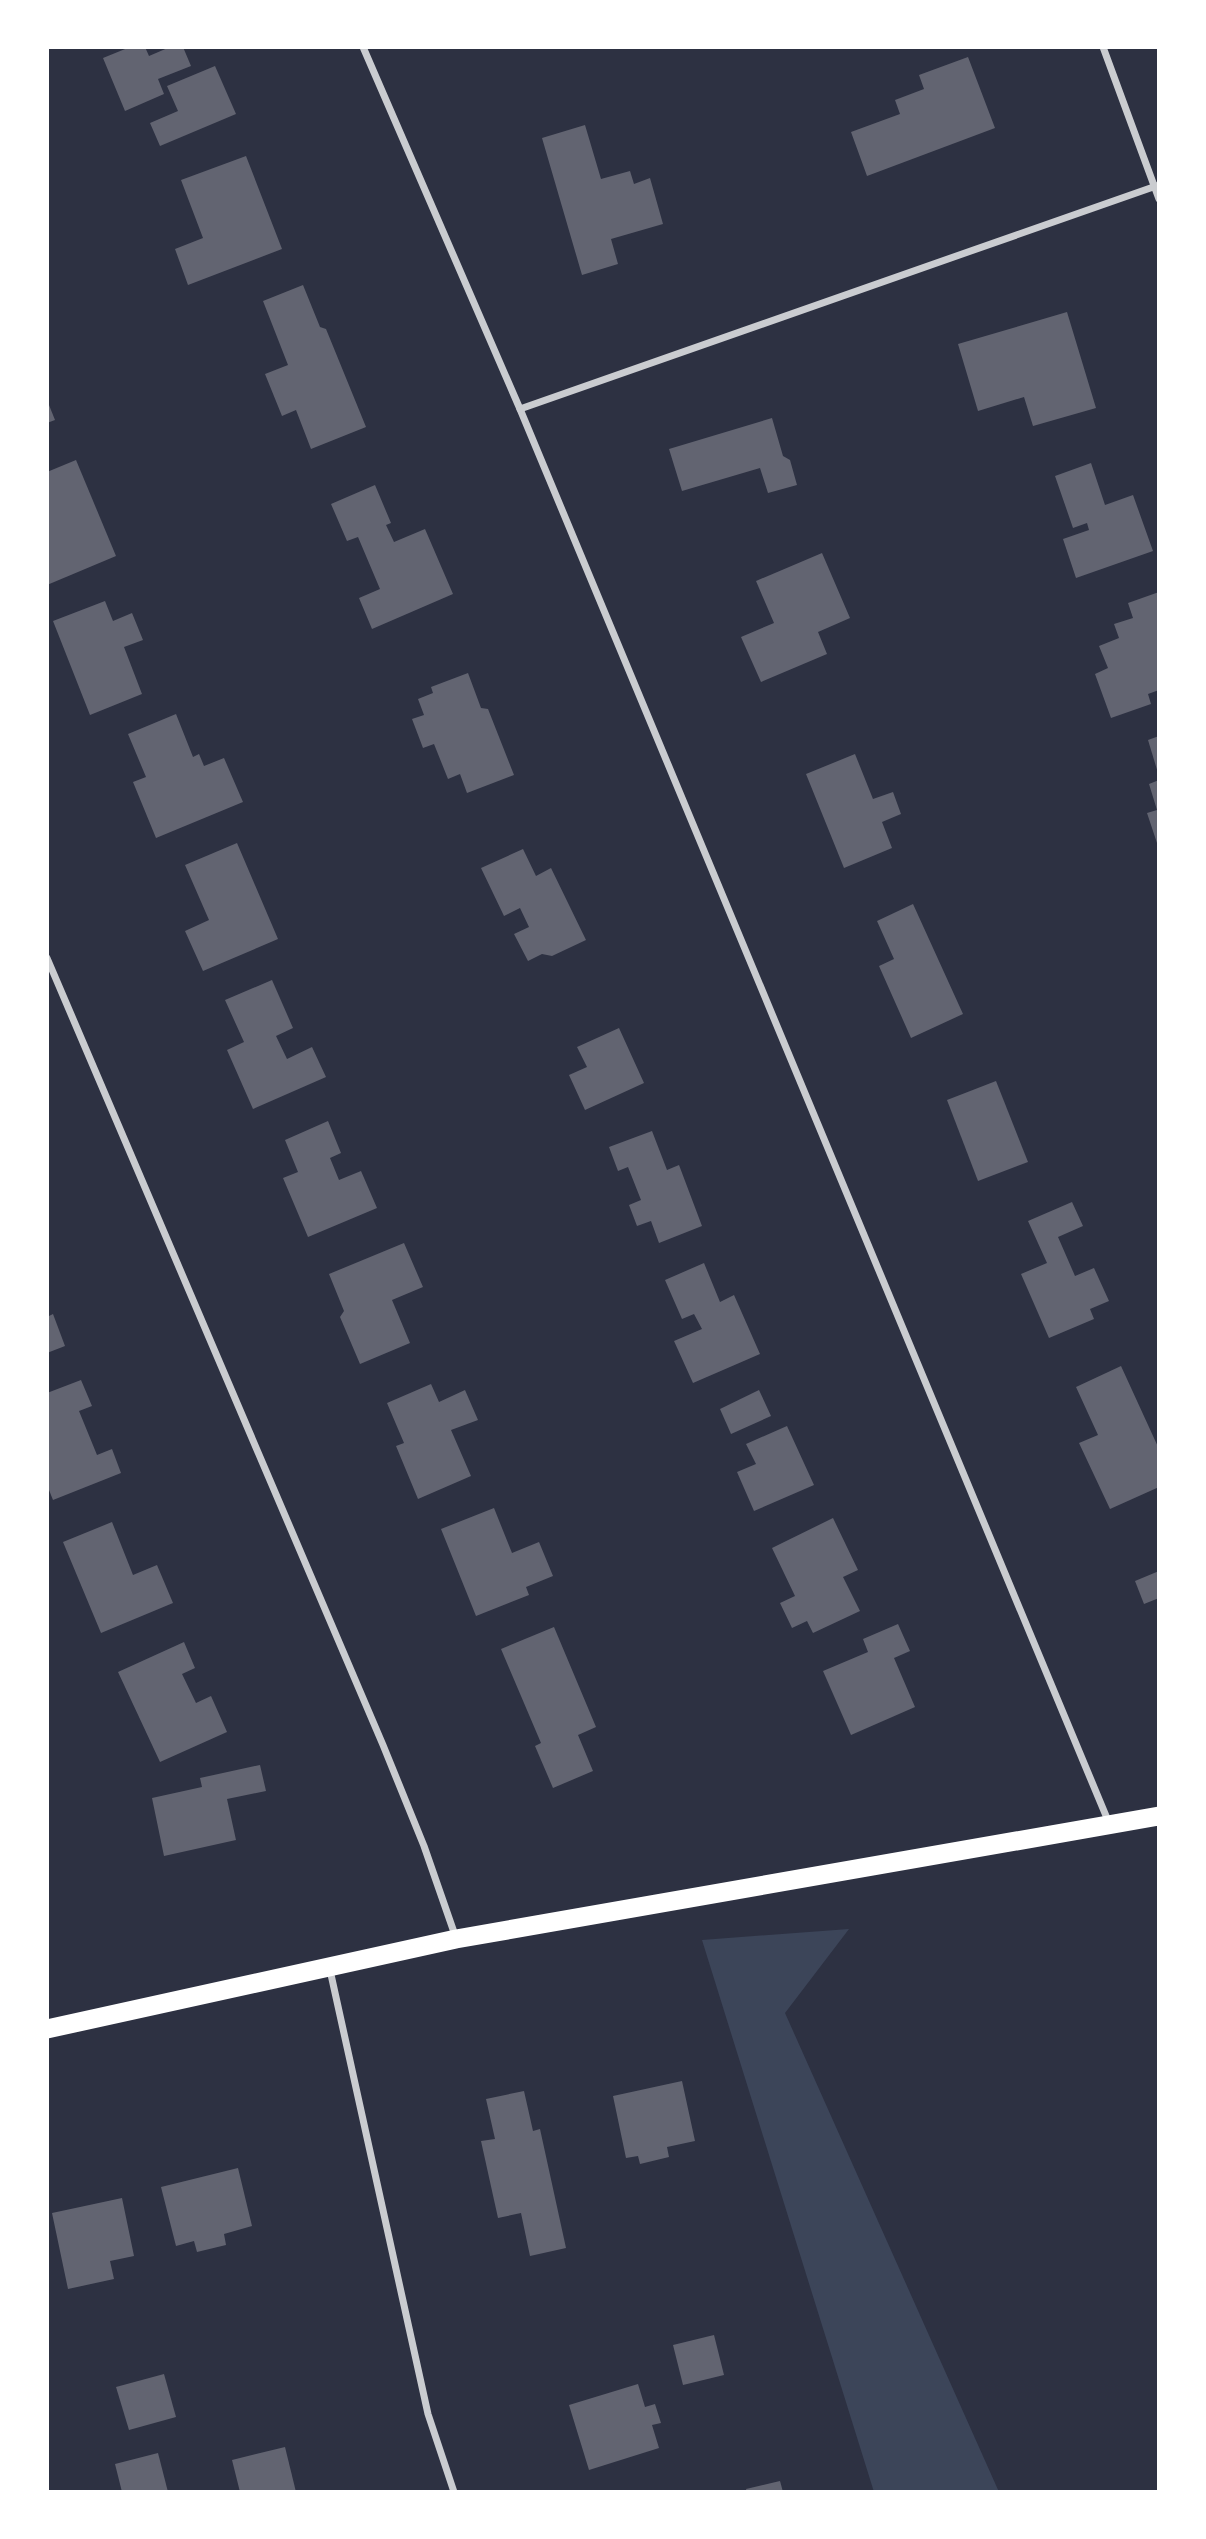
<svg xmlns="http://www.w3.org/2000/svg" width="1206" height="2539" viewBox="0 0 1206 2539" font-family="Helvetica,sans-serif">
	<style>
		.green { fill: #3c4559 }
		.building { fill: #626471 }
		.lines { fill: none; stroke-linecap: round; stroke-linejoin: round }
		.minor { stroke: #caccd0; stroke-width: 7 }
		.trunk { stroke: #fff; stroke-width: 19 }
	</style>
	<rect width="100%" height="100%" fill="#2d3142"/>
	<path class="green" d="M849,1929L785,2013L999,2492H874L702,1940Z"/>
	<g class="building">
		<path d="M130,47H145L149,56L170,47H183L191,66L158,79L164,94L125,111L103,58Z"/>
		<path d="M968,57L995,128L867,176L851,132L900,114L895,100L924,89L919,75Z"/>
		<path d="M215,66L236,114L160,146L150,123L178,111L167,86Z"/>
		<path d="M585,125L601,179L630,171L634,184L650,178L663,224L611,239L618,264L582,275L542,138Z"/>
		<path d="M246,156L282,249L188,285L175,249L203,238L181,180Z"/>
		<path d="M303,285L320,327L326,329L366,427L311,449L296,410L282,416L265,374L288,365L263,301Z"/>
		<path d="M1067,312L1096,408L1033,426L1024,397L978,411L958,344Z"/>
		<path d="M47,400L55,420L47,423Z"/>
		<path d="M772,418L783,456L790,460L797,485L768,493L760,468L682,491L669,449Z"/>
		<path d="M76,460L116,556L47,585V472Z"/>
		<path d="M1091,463L1105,505L1133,495L1153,551L1076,578L1063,539L1089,530L1087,523L1073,528L1055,476Z"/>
		<path d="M375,485L391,523L386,525L394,542L425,529L453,594L372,629L359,598L380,589L358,537L347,541L331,504Z"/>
		<path d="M822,553L850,618L818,632L827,654L761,682L741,637L774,623L756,581Z"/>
		<path d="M1159,592V690L1148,694L1151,704L1111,718L1095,674L1108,668L1099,646L1119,638L1114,624L1133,618L1128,603Z"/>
		<path d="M105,601L113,621L132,613L143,640L124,647L142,694L90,715L53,621Z"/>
		<path d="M468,673L481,708L488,709L514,775L467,793L460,774L448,779L434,744L423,748L412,719L424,715L418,699L433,693L431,687Z"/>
		<path d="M176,714L193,757L199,754L204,766L224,758L243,802L156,838L133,782L146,777L128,734Z"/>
		<path d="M1159,736V773H1158L1148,740Z"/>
		<path d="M855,754L873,799L893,792L901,814L882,822L892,848L844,868L806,774Z"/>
		<path d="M1159,780V846H1158L1147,813L1157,810L1149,784Z"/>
		<path d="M237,843L278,939L203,971L185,931L209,920L185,865Z"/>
		<path d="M523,849L536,876L551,868L586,940L552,956L542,954L528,961L514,934L529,927L520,908L504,916L481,868Z"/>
		<path d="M913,904L963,1014L911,1038L879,966L894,959L877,921Z"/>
		<path d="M272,980L293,1028L276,1036L287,1059L312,1047L326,1077L253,1109L227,1050L244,1042L225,1000Z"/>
		<path d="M619,1028L644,1083L585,1110L569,1075L587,1067L577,1047Z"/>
		<path d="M996,1081L1028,1162L978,1181L947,1100Z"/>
		<path d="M328,1121L341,1153L330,1158L339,1180L361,1171L377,1208L308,1237L283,1178L298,1172L285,1140Z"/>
		<path d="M652,1131L667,1170L679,1165L702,1226L659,1243L651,1221L637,1226L629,1205L641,1200L628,1167L618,1171L609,1147Z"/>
		<path d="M1072,1202L1083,1226L1058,1237L1075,1276L1094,1268L1109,1301L1090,1309L1094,1319L1049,1338L1021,1274L1047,1263L1028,1221Z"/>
		<path d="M404,1243L423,1287L392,1300L410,1343L360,1364L340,1317L344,1311L329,1274Z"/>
		<path d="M704,1263L720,1302L734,1295L760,1354L693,1383L674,1341L702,1329L694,1314L682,1319L665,1280Z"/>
		<path d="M53,1314L65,1346L47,1353V1317Z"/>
		<path d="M1121,1366L1159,1449V1487L1110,1509L1079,1443L1098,1435L1076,1387Z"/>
		<path d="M81,1380L92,1406L79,1411L97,1455L112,1449L121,1473L53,1500L47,1485V1393Z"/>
		<path d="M431,1384L439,1402L465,1390L478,1420L451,1430L471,1476L418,1499L396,1446L404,1443L387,1403Z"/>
		<path d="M759,1390L771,1416L731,1434L720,1409Z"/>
		<path d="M787,1426L814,1485L754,1511L737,1472L756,1464L746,1444Z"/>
		<path d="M494,1508L512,1553L539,1542L553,1576L526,1587L529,1595L476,1616L441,1529Z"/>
		<path d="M833,1518L858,1570L843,1577L860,1611L813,1633L807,1621L792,1628L780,1603L795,1596L772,1548Z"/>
		<path d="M112,1522L133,1575L157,1565L173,1603L101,1633L63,1542Z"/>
		<path d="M1159,1571V1598L1144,1604L1135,1581Z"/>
		<path d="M898,1624L910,1651L894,1658L915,1707L851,1735L823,1671L868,1652L863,1639Z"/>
		<path d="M554,1627L596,1727L578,1735L593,1771L553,1788L535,1746L541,1743L501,1649Z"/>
		<path d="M184,1642L195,1668L182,1674L196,1703L211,1696L227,1732L160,1762L118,1672Z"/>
		<path d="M260,1765L266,1791L227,1799L236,1840L164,1856L152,1798L202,1787L200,1778Z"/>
		<path d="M682,2081L695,2141L667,2147L669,2157L640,2164L638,2156L626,2158L613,2096Z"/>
		<path d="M524,2091L533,2131L540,2129L566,2248L530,2256L521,2213L498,2218L481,2141L495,2139L486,2099Z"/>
		<path d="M238,2168L252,2226L224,2234L226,2245L197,2252L194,2241L176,2246L161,2187Z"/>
		<path d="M122,2198L134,2256L110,2261L114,2279L68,2289L52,2213Z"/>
		<path d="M714,2335L724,2375L683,2385L673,2345Z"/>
		<path d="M164,2374L176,2417L129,2430L116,2387Z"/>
		<path d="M638,2384L645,2407L655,2404L661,2423L652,2425L659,2448L589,2470L569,2405Z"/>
		<path d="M285,2447L296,2492H240L232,2460Z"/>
		<path d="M158,2453L168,2492H122L115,2464Z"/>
		<path d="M780,2481L783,2492H747L746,2489Z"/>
	</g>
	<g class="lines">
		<g class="minor">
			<path d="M363,47L520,409L1109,1823"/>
			<path d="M1103,47L1159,199"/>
			<path d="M520,409L1159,185"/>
			<path d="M47,958L383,1745L424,1846L456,1938"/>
			<path d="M330,1970L428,2414L454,2492"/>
		</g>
		<path class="trunk" d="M47,2029L456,1939L1159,1816"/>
	</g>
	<rect width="1206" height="2539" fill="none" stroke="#ffffff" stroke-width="98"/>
</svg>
